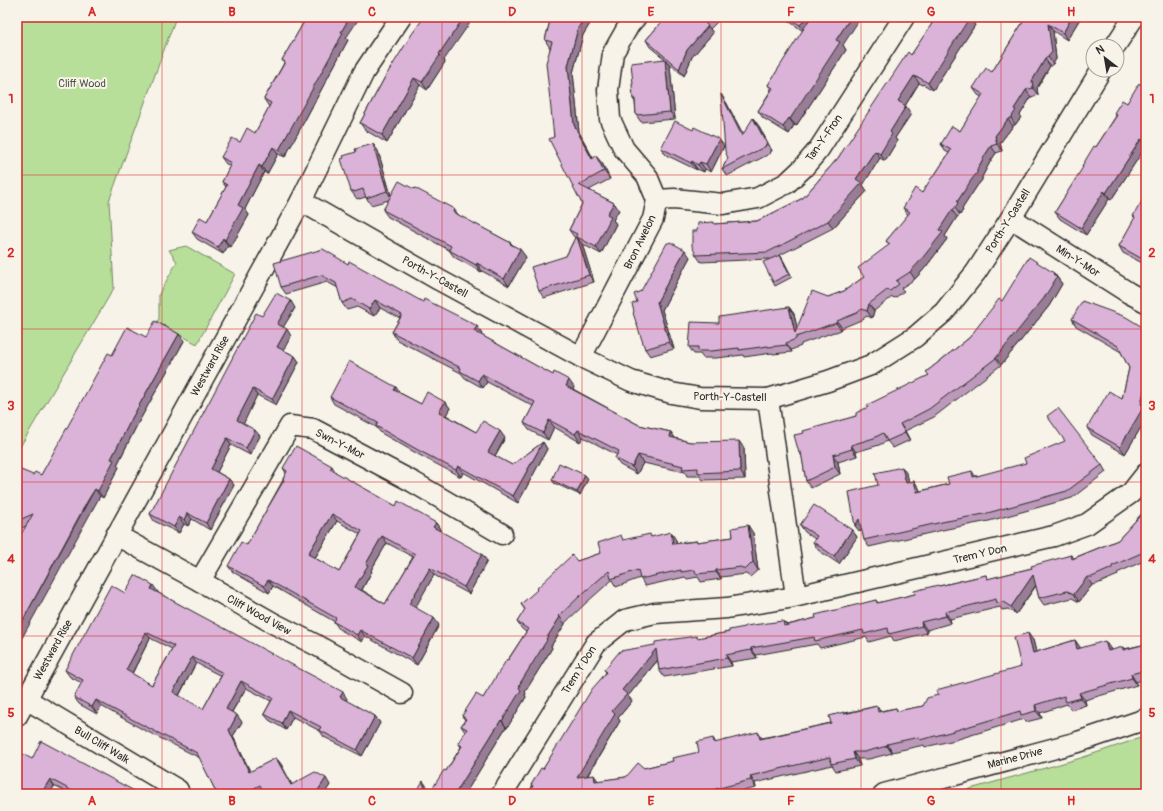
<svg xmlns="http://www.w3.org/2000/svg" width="1163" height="811" viewBox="0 0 1163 811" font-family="Pangolin,sans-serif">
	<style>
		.green { fill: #b8df9a; stroke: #728562 }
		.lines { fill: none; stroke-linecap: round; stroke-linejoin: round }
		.minor-casing { stroke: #2b2b2b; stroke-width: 23 }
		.minor { stroke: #f7f3e8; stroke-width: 20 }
		.wall { fill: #bc99ba; stroke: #2b2b2b; fill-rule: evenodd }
		.shaded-wall { fill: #997d97; stroke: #2b2b2b }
		.building { fill: #dbb2d8; stroke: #2b2b2b; fill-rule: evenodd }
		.grid { fill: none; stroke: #d62828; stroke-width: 1; stroke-opacity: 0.55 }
		.labels { text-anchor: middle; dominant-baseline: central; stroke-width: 4; stroke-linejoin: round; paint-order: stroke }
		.park-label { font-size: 11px; fill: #4e5847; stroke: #f7f3e8 }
		.street-label { font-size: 11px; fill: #2b2b2b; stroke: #f7f3e8 }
		.neatline { fill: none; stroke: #d62828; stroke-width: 1.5 }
		.grid-label { font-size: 13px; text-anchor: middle; font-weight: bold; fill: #d62828 }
	</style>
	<rect width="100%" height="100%" fill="#f7f3e8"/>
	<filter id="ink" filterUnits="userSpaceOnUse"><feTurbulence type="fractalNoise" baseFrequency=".025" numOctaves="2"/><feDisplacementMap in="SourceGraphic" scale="8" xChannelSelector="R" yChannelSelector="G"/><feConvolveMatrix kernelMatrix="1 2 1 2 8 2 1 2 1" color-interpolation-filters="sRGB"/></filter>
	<g filter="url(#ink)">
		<g class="green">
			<path d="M17,17H176L109,201L114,288L17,452Z"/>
			<path d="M186,246L235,274L197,344L157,322L159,319V294L177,262L169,250Z"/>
			<path d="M1146,736V794H952L1081,758Z"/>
		</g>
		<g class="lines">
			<g class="minor-casing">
				<g id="minor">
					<path d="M1115,46L1134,17"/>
					<path d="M657,200L674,199L723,204L758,198L787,183L803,168L819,149L904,17"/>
					<path d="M301,201L439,280L581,357L631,381L671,393L700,398L768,399L828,381L871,365L915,337L944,312L976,272L1011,218L1101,70"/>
					<path d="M1011,218L1129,293L1146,302"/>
					<path d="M581,357L653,219L657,200L647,176L624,149L610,119L608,90L613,53L629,25L636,17"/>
					<path d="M768,399L796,596"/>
					<path d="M116,535L200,581L273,623L316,645L402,693"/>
					<path d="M200,581L290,426L313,429L413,482L502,534"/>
					<path d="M26,699L178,790"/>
					<path d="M17,716L301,201L364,72L401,17"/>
					<path d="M502,794L596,643L625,620L655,613L727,608L789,598L1054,536L1087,524L1131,493L1146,474"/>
					<path d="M884,794L1078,742L1146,719"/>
				</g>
			</g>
			<use href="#minor" class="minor"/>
		</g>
		<g class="wall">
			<path d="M551,17H594L583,35L573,73L579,132L593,158L602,163L610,179L589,190L614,203L619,210L613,220L616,224L601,254L582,244L594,282L544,298L539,291L566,256L575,238L574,237L569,230L582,204L554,137L550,48L545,40Z"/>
			<path d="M666,17H722L710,29L713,33L692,57L684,76L665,60L670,66L675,119L641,122L636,115L635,102L633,99V84L665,59L650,47L646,40Z"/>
			<path d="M783,17H805L808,22L843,45L846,50L796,126L794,125L789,134L763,118L758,111L771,90L768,85L803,31Z"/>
			<path d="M931,17H973L971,20L975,25L933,90L923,84V85L919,83L905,106L911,114L895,138L897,141L885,161L880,158L863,185L867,191L833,228L780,255L782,258L792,277L775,286L773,282L769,259L701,262L696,255L715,224L757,221L803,198L838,158L911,55L932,24L929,19Z"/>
			<path d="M1026,17H1081L1067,40L1053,31L1056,59L1053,64L1050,66L1037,88L1038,95L1031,97L1020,115L1021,117L1015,125L1013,126L1000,143L1002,151L996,153L990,162L982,177V180L977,186L962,209L963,210L960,215L957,217L945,236L947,239L925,268L915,279L901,288L904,291L895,298L892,297L874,311L872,318L867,316L861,320L842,328L841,330L836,332H834L801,344V346L791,350L792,352L773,354L772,353L744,357L743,355L716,358H703L700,354H694L689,347L719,323L789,307L794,314L797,328L828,297L844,291L864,277L889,245L886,241L908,215L903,208L922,193L934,176L949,153L945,151L941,144L960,131L982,97L978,95L973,88L992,72Z"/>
			<path d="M302,18L346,38L348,40L285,157L278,154L267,174L264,172L245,209L249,215L231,247L228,246L223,254L197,239L192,232L207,221L226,187L222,182L230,166L226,164L221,157L240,142L255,133L269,107L264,99L284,63L282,60L304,22Z"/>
			<path d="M444,60L445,62L427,90L420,85L387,143L365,130L360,123L385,77Z"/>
			<path d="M1146,77V146L1111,200L1109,199L1086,235L1060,219L1055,212L1083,168L1082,166L1096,147L1116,116L1114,113L1127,103L1141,85Z"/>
			<path d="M726,102L743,135L759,126L772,151L770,152L771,153L727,176L722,169L728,158Z"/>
			<path d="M373,144L378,151L391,195L458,215L511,243L513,245L526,257L509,286L482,271L481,272L454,257L449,250L388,217L383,210L389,200L371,205L366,197L359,199V198L357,199L351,191L356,152Z"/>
			<path d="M724,146L711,172L705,169L704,172L697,169V170L666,155L661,148Z"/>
			<path d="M1146,204V265L1123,253L1119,246L1135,218L1133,216Z"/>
			<path d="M690,257L662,310L674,349L650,356L645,349L637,302L641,291Z"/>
			<path d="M348,264L482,334L481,335L574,387L573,389L639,425L671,432L675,438L690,442L744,448L745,479L703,480L700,476H687L685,472L643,463L637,474L620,465L615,458L617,455L583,437L580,442L554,427L548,440L529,430L524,423L533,406L487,382L483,388L465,378L461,373L397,340L392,332L400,318L380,308L374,316L357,307L347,310L342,303L338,288L327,282L286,294L281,287Z"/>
			<path d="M1054,273L1062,284L1049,306L1001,365L934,417L905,431L910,440L893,448L887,441L879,445L856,452L857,456L838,462L840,474L811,488L806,481L802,456L799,453L804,433L856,416L929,375L926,372L969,338L1002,301Z"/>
			<path d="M295,308L283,327L291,336L283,350L295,356L299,362L276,405L257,395L243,424L260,436L250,455L231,445L217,472L229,479L234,485L210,530L192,519L188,526L184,524L179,533L154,521L150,514L262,316Z"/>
			<path d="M1072,319L1144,328L1146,327V419L1125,454L1092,435L1087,428L1122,399L1129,368L1121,352L1076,326Z"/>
			<path d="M179,334L184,341L137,425L117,465L119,467L103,498L100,496L93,507L26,526L17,530V477L41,475L112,355L146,337Z"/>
			<path d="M400,393L421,404L445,402L450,408L446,415L476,432L505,438L495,456L512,465L543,442L547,449L518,503L463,472L461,477L423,457L381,433L376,427L334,404L330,397Z"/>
			<path d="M1102,465L1106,472L1072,498L989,521L947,529L869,547L864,540L862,530L860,532L878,485L907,474L909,483L914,481L919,488L920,491L949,484L972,471L975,476Z"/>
			<path d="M283,468L336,473L396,506L436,523L440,529V531L487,561L469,594L434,575L415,607L439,625L417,665L365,636L362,642L339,629L334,622H335L273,586L269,593L233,572L228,566L247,545L283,480V479L286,473ZM337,521L360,534L339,572L315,558ZM387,543L413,557L385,604L362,590L372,571L371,570Z"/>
			<path d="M585,475L588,479L580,495L554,483L552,480Z"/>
			<path d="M1146,509V560L1117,573L1118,575L1097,584L1092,585L1079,602L1072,598L1044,605L1039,598L1036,586L1016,614L1008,609L1002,610L1000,607L950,619L951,623L927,630V633L894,641L891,636L869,642L866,637L820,648L817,644L756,655L757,658L731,662L732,666L664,677L659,670L658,660L628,696L632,701L618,718L620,721L588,775L598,781L626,777L644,768L673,761L699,752L713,738L716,743L762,738L831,723L845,713L877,706L880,711L896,708L898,711L923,706L938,695L1021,667L1033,640L1036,652L1075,640L1080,648H1110L1111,651L1123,647L1124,649L1146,644V679L1136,682L1137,685L1085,700L1086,705L1071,710L1067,704L1040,713L1042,718L1026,722L1024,719L955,740L925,747L924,745L892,752V753L869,759H858L860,766L836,771L832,765L755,783L756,788L730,794H528L532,787L531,785L543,769L606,672L604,670L698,638L729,632L783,621L787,625L816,618L876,600L878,603L915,594L939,586L986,575L988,579L1032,568L1071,555L1074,558L1118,540Z"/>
			<path d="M800,525L852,530L857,537L839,564L818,550L813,542L815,539L805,532Z"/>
			<path d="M753,533L758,570L750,577L746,574L721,577V579L701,582L698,577L687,579L685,577L645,586L640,578L616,587L612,580L586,603L565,623V624L551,646L552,648L525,692L526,693L525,695L526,697L507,728L506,727L465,794H415L428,788L429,793L446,771L461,747L458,743L465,732L461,726L465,720L462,716L483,698L526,632L522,629L517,622L525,610L521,604L577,561L601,553L624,540L652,537L676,540L677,543L697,541L698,542L733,537Z"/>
			<path d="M157,592L347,699L346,701L375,716L380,723L362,756L324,737L320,731L293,717L286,730L269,720L264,714L271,701L246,688L232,712L242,722L233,736L250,772L276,758L281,764L292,785H330L324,794H265L264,792L260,794H217L200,758L142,729L101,706L97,714L79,704L74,697L82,683L70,677L65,670L125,593ZM150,638L172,649L152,685L132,674ZM196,663L221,676L203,709L179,696Z"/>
			<path d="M32,759L140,794H70L54,786L50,794H17Z"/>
		</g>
		<g class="shaded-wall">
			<path d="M350,17H360L346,38L348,40L285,157L279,150L341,32Z"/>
			<path d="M464,17H474L444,60L445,62L427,90L422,82L439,54Z"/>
			<path d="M585,17H594L583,35L573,73L579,132L597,166L592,159L574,125L568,66L578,28Z"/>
			<path d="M851,17H861L843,45L846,50L796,126L790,119L836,40Z"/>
			<path d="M967,17H973L971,20L975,25L933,90L928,83Z"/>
			<path d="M1072,17H1081L1067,40L1063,33Z"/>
			<path d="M806,18L811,25L805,32L800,25Z"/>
			<path d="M1048,24L1053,31L1056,59L1053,64L1048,57Z"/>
			<path d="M708,26L713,33L692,57L684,76L679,69L687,50Z"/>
			<path d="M665,59L670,66L675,119L670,112Z"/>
			<path d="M1045,59L1050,66L1037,88L1038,95L1033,88L1032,81Z"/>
			<path d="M914,76L919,83L903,109L898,101Z"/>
			<path d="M414,78L420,85L387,143L382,135Z"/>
			<path d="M1026,90L1031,97L1020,115L1021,117L1015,125L1011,118L1014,109Z"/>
			<path d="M721,94L726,102L748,143L742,136Z"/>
			<path d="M906,106L911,114L895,138L897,141L885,161L880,154L890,132Z"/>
			<path d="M753,118L759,126L772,151L767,144Z"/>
			<path d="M789,118L794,125L789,134L783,127Z"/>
			<path d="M1008,119L1013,126L1000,143L1002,151L997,144L995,136Z"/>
			<path d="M1146,137V144L1144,141Z"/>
			<path d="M719,139L724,146L711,172L706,164Z"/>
			<path d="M1141,139L1146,146L1111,200L1106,193Z"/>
			<path d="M373,144L378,151L392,199L387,191Z"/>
			<path d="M991,146L996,153L990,162L982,177V180L977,186L962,209L963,210L960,215L955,208L957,202L977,170L985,155Z"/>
			<path d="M273,147L278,154L267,174L262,167Z"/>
			<path d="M875,151L880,158L863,185L867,191L833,228L828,221Z"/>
			<path d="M596,156L602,163L610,179L604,171Z"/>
			<path d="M692,161L697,169V170L691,163Z"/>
			<path d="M700,162L705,169L704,172L698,165Z"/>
			<path d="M259,165L264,172L245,209L249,215L231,247L225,240L238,205Z"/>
			<path d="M1104,191L1109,199L1086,235L1081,228Z"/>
			<path d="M614,203L619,210L613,220L616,224L601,254L596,247L607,214Z"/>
			<path d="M454,209L460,217L453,212Z"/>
			<path d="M952,210L957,217L945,236L947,239L925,268L915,279L910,272Z"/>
			<path d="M577,237L582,244L594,282L589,275Z"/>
			<path d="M223,238L228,246L223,254L218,247Z"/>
			<path d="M520,249L526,257L509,286L504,279Z"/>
			<path d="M685,250L690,257L662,310L674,349L669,342L657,302Z"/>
			<path d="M780,255L782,258L792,277L789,274Z"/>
			<path d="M477,263L482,271L481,272L476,265Z"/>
			<path d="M1054,273L1062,284L1049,306L1001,365L996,358Z"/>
			<path d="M375,300L380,308L374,316L369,309Z"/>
			<path d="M291,301L295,308L281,331L277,324Z"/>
			<path d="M869,304L874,311L872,318L867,311Z"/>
			<path d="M789,307L794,314L799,336L795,333Z"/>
			<path d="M837,321L842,328L841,330L836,323Z"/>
			<path d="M477,326L482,334L479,339L474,331Z"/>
			<path d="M287,329L291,336L282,353L277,347Z"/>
			<path d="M179,334L184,341L137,425L117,465L119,467L103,498L98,491L111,459L132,418Z"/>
			<path d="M786,343L791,350L792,352L787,345Z"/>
			<path d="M295,356L299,362L276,405L272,399Z"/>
			<path d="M482,374L487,382L483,388L478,381Z"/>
			<path d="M569,380L574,387L572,393L566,386Z"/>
			<path d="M1145,386L1146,387V419L1125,454L1120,447L1141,404Z"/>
			<path d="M396,387L401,394L394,390Z"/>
			<path d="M253,389L257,395L242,427L237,420Z"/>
			<path d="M445,402L450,408L444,419L439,412Z"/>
			<path d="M549,420L554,427L548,440L543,433Z"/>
			<path d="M900,424L905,431L910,440L905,433Z"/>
			<path d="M255,430L260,436L250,455L246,448Z"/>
			<path d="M578,430L583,437L580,442L575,434Z"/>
			<path d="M500,431L505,438L493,459L488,452Z"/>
			<path d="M671,432L676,440L670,437Z"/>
			<path d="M227,438L231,445L215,476L211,469Z"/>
			<path d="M739,441L744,448L745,479L740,471Z"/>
			<path d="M543,442L547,449L518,503L513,496Z"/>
			<path d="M851,445L856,452L857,456L852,449Z"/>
			<path d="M638,455L643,463L637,474L632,467Z"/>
			<path d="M833,455L838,462L840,474L835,467Z"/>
			<path d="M332,466L336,473L330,469Z"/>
			<path d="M458,466L463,472L461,477L456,470Z"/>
			<path d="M902,467L907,474L911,490L906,483Z"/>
			<path d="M585,475L588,479L580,495L577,492Z"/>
			<path d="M229,479L234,485L210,530L206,523Z"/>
			<path d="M914,481L919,488L921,499L917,492Z"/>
			<path d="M95,489L100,496L17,647V631Z"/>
			<path d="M187,513L192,519L188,526L184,520Z"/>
			<path d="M332,514L337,521L313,561L308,554Z"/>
			<path d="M179,517L184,524L179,533L174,527Z"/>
			<path d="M859,519L864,526L860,532L855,526Z"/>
			<path d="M436,523L440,529L438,534L433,527Z"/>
			<path d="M748,525L753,533L758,570L753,562Z"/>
			<path d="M852,530L857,537L839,564L834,556Z"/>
			<path d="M671,532L676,540L679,551L673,544Z"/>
			<path d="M382,536L387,543L371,570L372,571L360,593L355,587L366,564Z"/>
			<path d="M482,554L487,561L469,594L464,587Z"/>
			<path d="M430,568L434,575L414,610L409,604Z"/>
			<path d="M716,570L721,577V579L716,572Z"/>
			<path d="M1033,575L1038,582L1016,614L1011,607Z"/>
			<path d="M1087,577L1092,585L1079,602L1074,594Z"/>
			<path d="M268,580L273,586L269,593L264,586Z"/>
			<path d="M153,585L158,592L156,595L151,589Z"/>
			<path d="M945,612L950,619L951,623L946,616Z"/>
			<path d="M560,617L565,624L551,646L552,648L525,692L526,693L525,695L526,697L507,728L502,721L519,688V685L546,639Z"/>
			<path d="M434,618L439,625L417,665L412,658Z"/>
			<path d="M921,622L927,630V633L922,626Z"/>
			<path d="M360,630L365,636L362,642L357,635Z"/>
			<path d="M146,632L150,638L130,677L126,670Z"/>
			<path d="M1028,633L1033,640L1038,660L1033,653Z"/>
			<path d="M1075,640L1080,647L1082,656L1077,649Z"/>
			<path d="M1105,641L1110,648L1113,659L1108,651Z"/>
			<path d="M751,648L756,655L757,658L751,650Z"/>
			<path d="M656,649L661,656L628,696L632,701L618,718L620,721L582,784L577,777L612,711L622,690Z"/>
			<path d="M726,655L731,662L732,666L727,658Z"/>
			<path d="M192,657L196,663L177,699L173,692Z"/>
			<path d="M1131,674L1136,682L1137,685L1132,678Z"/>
			<path d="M241,681L246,688L230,715L226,709Z"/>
			<path d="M343,692L347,699L345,704L340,697Z"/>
			<path d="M1079,693L1085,700L1086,705L1081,698Z"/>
			<path d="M96,700L101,706L97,714L92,707Z"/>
			<path d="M1035,705L1040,713L1042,718L1036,711Z"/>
			<path d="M288,710L293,717L286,730L282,723Z"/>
			<path d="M237,715L242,722L233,736L254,779L249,772L229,730Z"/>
			<path d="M375,716L380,723L362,756L357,750Z"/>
			<path d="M501,720L506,727L465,794H455Z"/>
			<path d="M758,732L763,740L760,739Z"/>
			<path d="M887,744L892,752V753L887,746Z"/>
			<path d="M853,752L858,759L860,766L855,759Z"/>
			<path d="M276,758L281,764L296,792L291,785Z"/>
			<path d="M594,775L599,782L595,781Z"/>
			<path d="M750,776L755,783L756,788L751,780Z"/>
			<path d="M326,778L330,785L324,794H318L317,792Z"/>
			<path d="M50,779L54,786L50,794H41Z"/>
			<path d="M423,781L428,788L429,794H426Z"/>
		</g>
		<g class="building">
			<path d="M303,17H350L341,32L343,33L279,150L273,147L262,167L259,165L238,205L243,208L225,240L223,238L218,247L192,232L200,217L207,221L227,185L222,182L231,163L221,157L232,138L240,142L247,128L255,133L271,103L264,99L285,62L282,60L305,20L302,18Z"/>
			<path d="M424,17H464L439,54L440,55L422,82L414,78L382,135L360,123L385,77L412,34Z"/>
			<path d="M551,17H585L578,28L568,66L574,125L592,159L596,156L604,171L579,185L614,203L607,214L611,217L596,247L577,237L589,275L539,291L531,267L566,256L577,234L569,230L582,204L549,139L554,137L546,63L552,42L545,40Z"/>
			<path d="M666,17H710L705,23L708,26L687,50L679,69L646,40Z"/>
			<path d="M788,17H805L806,18L800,25Z"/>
			<path d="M811,17L816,20L818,17H851L836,40L840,42L790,119L789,118L783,127L758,111L773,88L768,85Z"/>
			<path d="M931,17H970L928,83L918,77V78L914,76L898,101L906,106L890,132L892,134L880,154L875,151L856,179L862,183L828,221L768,252L696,255L692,246V231H697L698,223L714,222V224L757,221L803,198L838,158L908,52L911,55L933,22L929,19Z"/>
			<path d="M1026,17H1072L1063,33L1048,24L1052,52L1048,57L1045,59L1032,81L1033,88L1026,90L1014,109L1016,110L1011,118L1008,119L995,136L997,144L991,146L985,155L977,170V173L972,179L957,202L958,203L955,208L952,210L939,230L943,232L920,261L910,272L896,281L899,284L890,291L887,290L869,304L867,311L862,309L857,313L837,321L836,323L831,325H829L796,337V339L786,343L787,345L768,347V346L739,350V348L711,351H698V347H689L691,322L719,323V317L789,307L795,333L812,291L828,297L844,291L864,277L858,268L890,244L886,241L910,212L903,208L915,188L922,193L932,177L934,176L951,150L941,144L952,126L960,131L983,94L973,88L986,68L992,72Z"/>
			<path d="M665,59L670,112L636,115L635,99H633L632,84H633L631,63Z"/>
			<path d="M1146,77V137L1144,141L1141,139L1106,193L1104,191L1081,228L1055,212L1083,167L1082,166L1094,146L1096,147L1117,115L1114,113L1122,100L1127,103L1139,83L1141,85Z"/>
			<path d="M721,94L742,136L753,118L767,144L765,145L766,146L722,169L728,158L725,151Z"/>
			<path d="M675,121L693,130L694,127L719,139L706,164L700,162L698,165L692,161L691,163L661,148Z"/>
			<path d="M373,144L387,191L366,198L363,189L354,192V191H351L341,159L344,158L343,156L356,152L355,149Z"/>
			<path d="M399,181L414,189L415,188L454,209L453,212L511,243L510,244L520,249L504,279L477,263L476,265L449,250L451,246L383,210Z"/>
			<path d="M1142,201L1146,204V261L1119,246L1135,217L1133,216Z"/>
			<path d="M670,242L685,250L657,302L669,342L645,349L633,313L634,312L632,304L637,302L634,294L641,291L667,243H669Z"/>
			<path d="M323,249L348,264L349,261L423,302L424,299L470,322L477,326L474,331L553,375L554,372L569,380L566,386L639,425L671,432L670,437L690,442L739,441L740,471L698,473V468L682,469L683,466L638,455L632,467L615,458L619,451L578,430L575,434L549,420L543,433L524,423L535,402L482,374L478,381L460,371L461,368L392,332L402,315L375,300L369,309L352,299L342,303L336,283L321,275L281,287L274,263Z"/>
			<path d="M780,255L789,274L773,282L763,262Z"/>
			<path d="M1029,257L1054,273L1053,274L1057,277L1044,298L996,358L929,409L900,424L905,433L887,441L883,433L874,438L851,445L852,449L833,455L835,467L806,481L801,452L799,453L794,435L804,433L803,431L856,416V413L868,407L867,405L929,375L926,372L969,338L999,299L1002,301Z"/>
			<path d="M276,293L291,301L277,324L287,329L277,347L295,356L272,399L253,389L237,420L255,430L246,448L227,438L211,469L229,479L206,523L187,513L184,520L179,517L174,527L150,514L256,313L262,316Z"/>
			<path d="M1082,301L1126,317L1144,328L1146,327V386H1145L1141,404L1144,406L1120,447L1087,428L1109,391L1122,399L1129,368L1118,346L1072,319Z"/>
			<path d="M155,321L179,334L132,418L111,459L114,460L98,491L95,489L88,500L17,631V541L33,514L17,521V477L21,470L33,475L35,472L41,475L108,353L112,355L127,327L146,337Z"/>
			<path d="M349,361L396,387L394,390L421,404L427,392L445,402L439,412L476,432L483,421L500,431L488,452L512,465L543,442L513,496L458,466L456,470L418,450L376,426L378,423L330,397Z"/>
			<path d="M1058,408L1102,465L1067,491L984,514L942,522L864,540L859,519L855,526L849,492L878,485L875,473L902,467L906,483L914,481L917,492L949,484L947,477L972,471L973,477L1026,463L1024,458L1065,441L1047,416Z"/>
			<path d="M296,446L332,466L330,469L396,506L398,501L436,523L433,527L482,554L464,587L430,568L409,604L434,618L412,658L360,630L357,635L334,622L336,618L268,580L264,586L228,566L241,542L247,545L263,516L284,480L283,479L287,471L283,468ZM332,514L362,531L339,572L308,554ZM382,536L415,554L385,604L355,587L368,565L366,564Z"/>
			<path d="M559,463L585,475L577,492L552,480Z"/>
			<path d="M814,505L852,530L834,556L813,542L817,536L800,525Z"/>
			<path d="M1146,509V551L1112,566V568L1092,577H1087L1074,594L1067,591L1039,598L1033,575L1011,607L1003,602L997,603L996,599L945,612L946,616L921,622L922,626L889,634L888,628L864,634L863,630L815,641L814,637L751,648V650L726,655L727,658L659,670L656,649L622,690L627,694L612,711L615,714L577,777L594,775L595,781L626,777L638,763L644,768L673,761L672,758L699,752L697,742L713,738L714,743L758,732L760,739L831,723L829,716L844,712V714L877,706L878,712L896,708L897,711L923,706L927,698L938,695L936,690L1021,667L1014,637L1028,633L1033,653L1075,640L1077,649L1105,641L1108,651L1123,647V650L1146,644V670L1131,674L1132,678L1079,693L1081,698L1066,702L1064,696L1035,705L1036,711L1021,715L1020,711L950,732L920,740L919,737L887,744V746L864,752H853L855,759L831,764L830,757L750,776L751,780L696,794H528L533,786L531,785L541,768L543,769L592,689L607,672L604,670L620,651L655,645V642L696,636L697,638L729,632V630L745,627V626L783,621L784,626L816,618L815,615L876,600L877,603L915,594L914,591L938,585L939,586L986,575L987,579L1032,568L1031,566L1071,555L1072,559L1118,540Z"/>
			<path d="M748,525L753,562L745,570L741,567L716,570V572L696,574L695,570L681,572V570L640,579L638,570L611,579L609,571L581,595L559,616L560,617L546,639L547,640L519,685L520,686L519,688L521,690L502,721L501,720L455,794H429L444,770L446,771L462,746L458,743L467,729L461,726L466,719L462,716L476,694L483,698L507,659L508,660L528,629L517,622L525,609L521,604L538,589L537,588L572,555L577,561L601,553L598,543L621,535L623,540L650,534L651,537L671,532L673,544L697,541V542L733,537L732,528Z"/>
			<path d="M135,575L153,585L151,589L343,692L340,697L375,716L357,750L319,730L321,727L288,710L282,723L264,714L273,698L241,681L226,709L237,715L229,730L249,772L276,758L291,785L315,772L326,778L317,792L318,794H271L270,791L265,794L260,785L243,794H217L197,753L137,722L96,700L92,707L74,697L83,680L65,670L111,585L125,593ZM146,632L174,646L152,685L126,670ZM192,657L223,673L203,709L173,692Z"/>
			<path d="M41,741L140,794H78L50,779L41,794H17V761L21,753L32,759Z"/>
			<path d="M423,781L426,794H415Z"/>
		</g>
	</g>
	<path class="grid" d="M162,17V794M302,17V794M442,17V794M582,17V794M721,17V794M861,17V794M1001,17V794M17,175H1146M17,329H1146M17,482H1146M17,636H1146"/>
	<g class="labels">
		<g class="park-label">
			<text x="82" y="83">Cliff Wood</text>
		</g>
		<g class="street-label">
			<text transform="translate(824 138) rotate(-55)">Tan-Y-Fron</text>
			<text transform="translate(1008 221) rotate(-58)">Porth-Y-Castell</text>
			<text transform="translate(640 242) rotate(-64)">Bron Awelon</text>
			<text transform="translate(1078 261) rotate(32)">Min-Y-Mor</text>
			<text transform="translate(435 277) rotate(29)">Porth-Y-Castell</text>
			<text transform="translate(210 366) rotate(-61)">Westward Rise</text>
			<text transform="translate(730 397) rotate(1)">Porth-Y-Castell</text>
			<text transform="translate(340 444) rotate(27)">Swn-Y-Mor</text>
			<text transform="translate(980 554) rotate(-13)">Trem Y Don</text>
			<text transform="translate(259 615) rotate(29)">Cliff Wood View</text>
			<text transform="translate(53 650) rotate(-61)">Westward Rise</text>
			<text transform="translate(579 670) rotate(-58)">Trem Y Don</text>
			<text transform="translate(102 745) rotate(31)">Bull Cliff Walk</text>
			<text transform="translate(1015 758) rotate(-15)">Marine Drive</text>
		</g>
	</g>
	<rect width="1163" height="811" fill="none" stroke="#f7f3e8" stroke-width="44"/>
	<g transform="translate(1105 58) rotate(329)"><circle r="19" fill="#f7f3e8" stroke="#a5a39c"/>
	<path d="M0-3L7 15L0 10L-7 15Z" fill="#2b2b2b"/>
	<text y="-6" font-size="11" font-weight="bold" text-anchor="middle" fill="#2b2b2b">N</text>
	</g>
	<rect x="22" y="22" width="1119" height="767" class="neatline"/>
	<g class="grid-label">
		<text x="92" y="16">A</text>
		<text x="232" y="16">B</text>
		<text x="372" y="16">C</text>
		<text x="512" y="16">D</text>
		<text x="651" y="16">E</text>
		<text x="791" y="16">F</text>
		<text x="931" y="16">G</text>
		<text x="1071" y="16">H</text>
		<text x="11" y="103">1</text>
		<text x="1152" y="103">1</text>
		<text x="11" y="257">2</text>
		<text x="1152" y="257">2</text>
		<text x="11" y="410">3</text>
		<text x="1152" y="410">3</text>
		<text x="11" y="563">4</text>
		<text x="1152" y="563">4</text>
		<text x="11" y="717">5</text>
		<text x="1152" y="717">5</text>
		<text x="92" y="805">A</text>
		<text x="232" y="805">B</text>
		<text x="372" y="805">C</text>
		<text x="512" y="805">D</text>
		<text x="651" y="805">E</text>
		<text x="791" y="805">F</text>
		<text x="931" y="805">G</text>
		<text x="1071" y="805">H</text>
	</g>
</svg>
